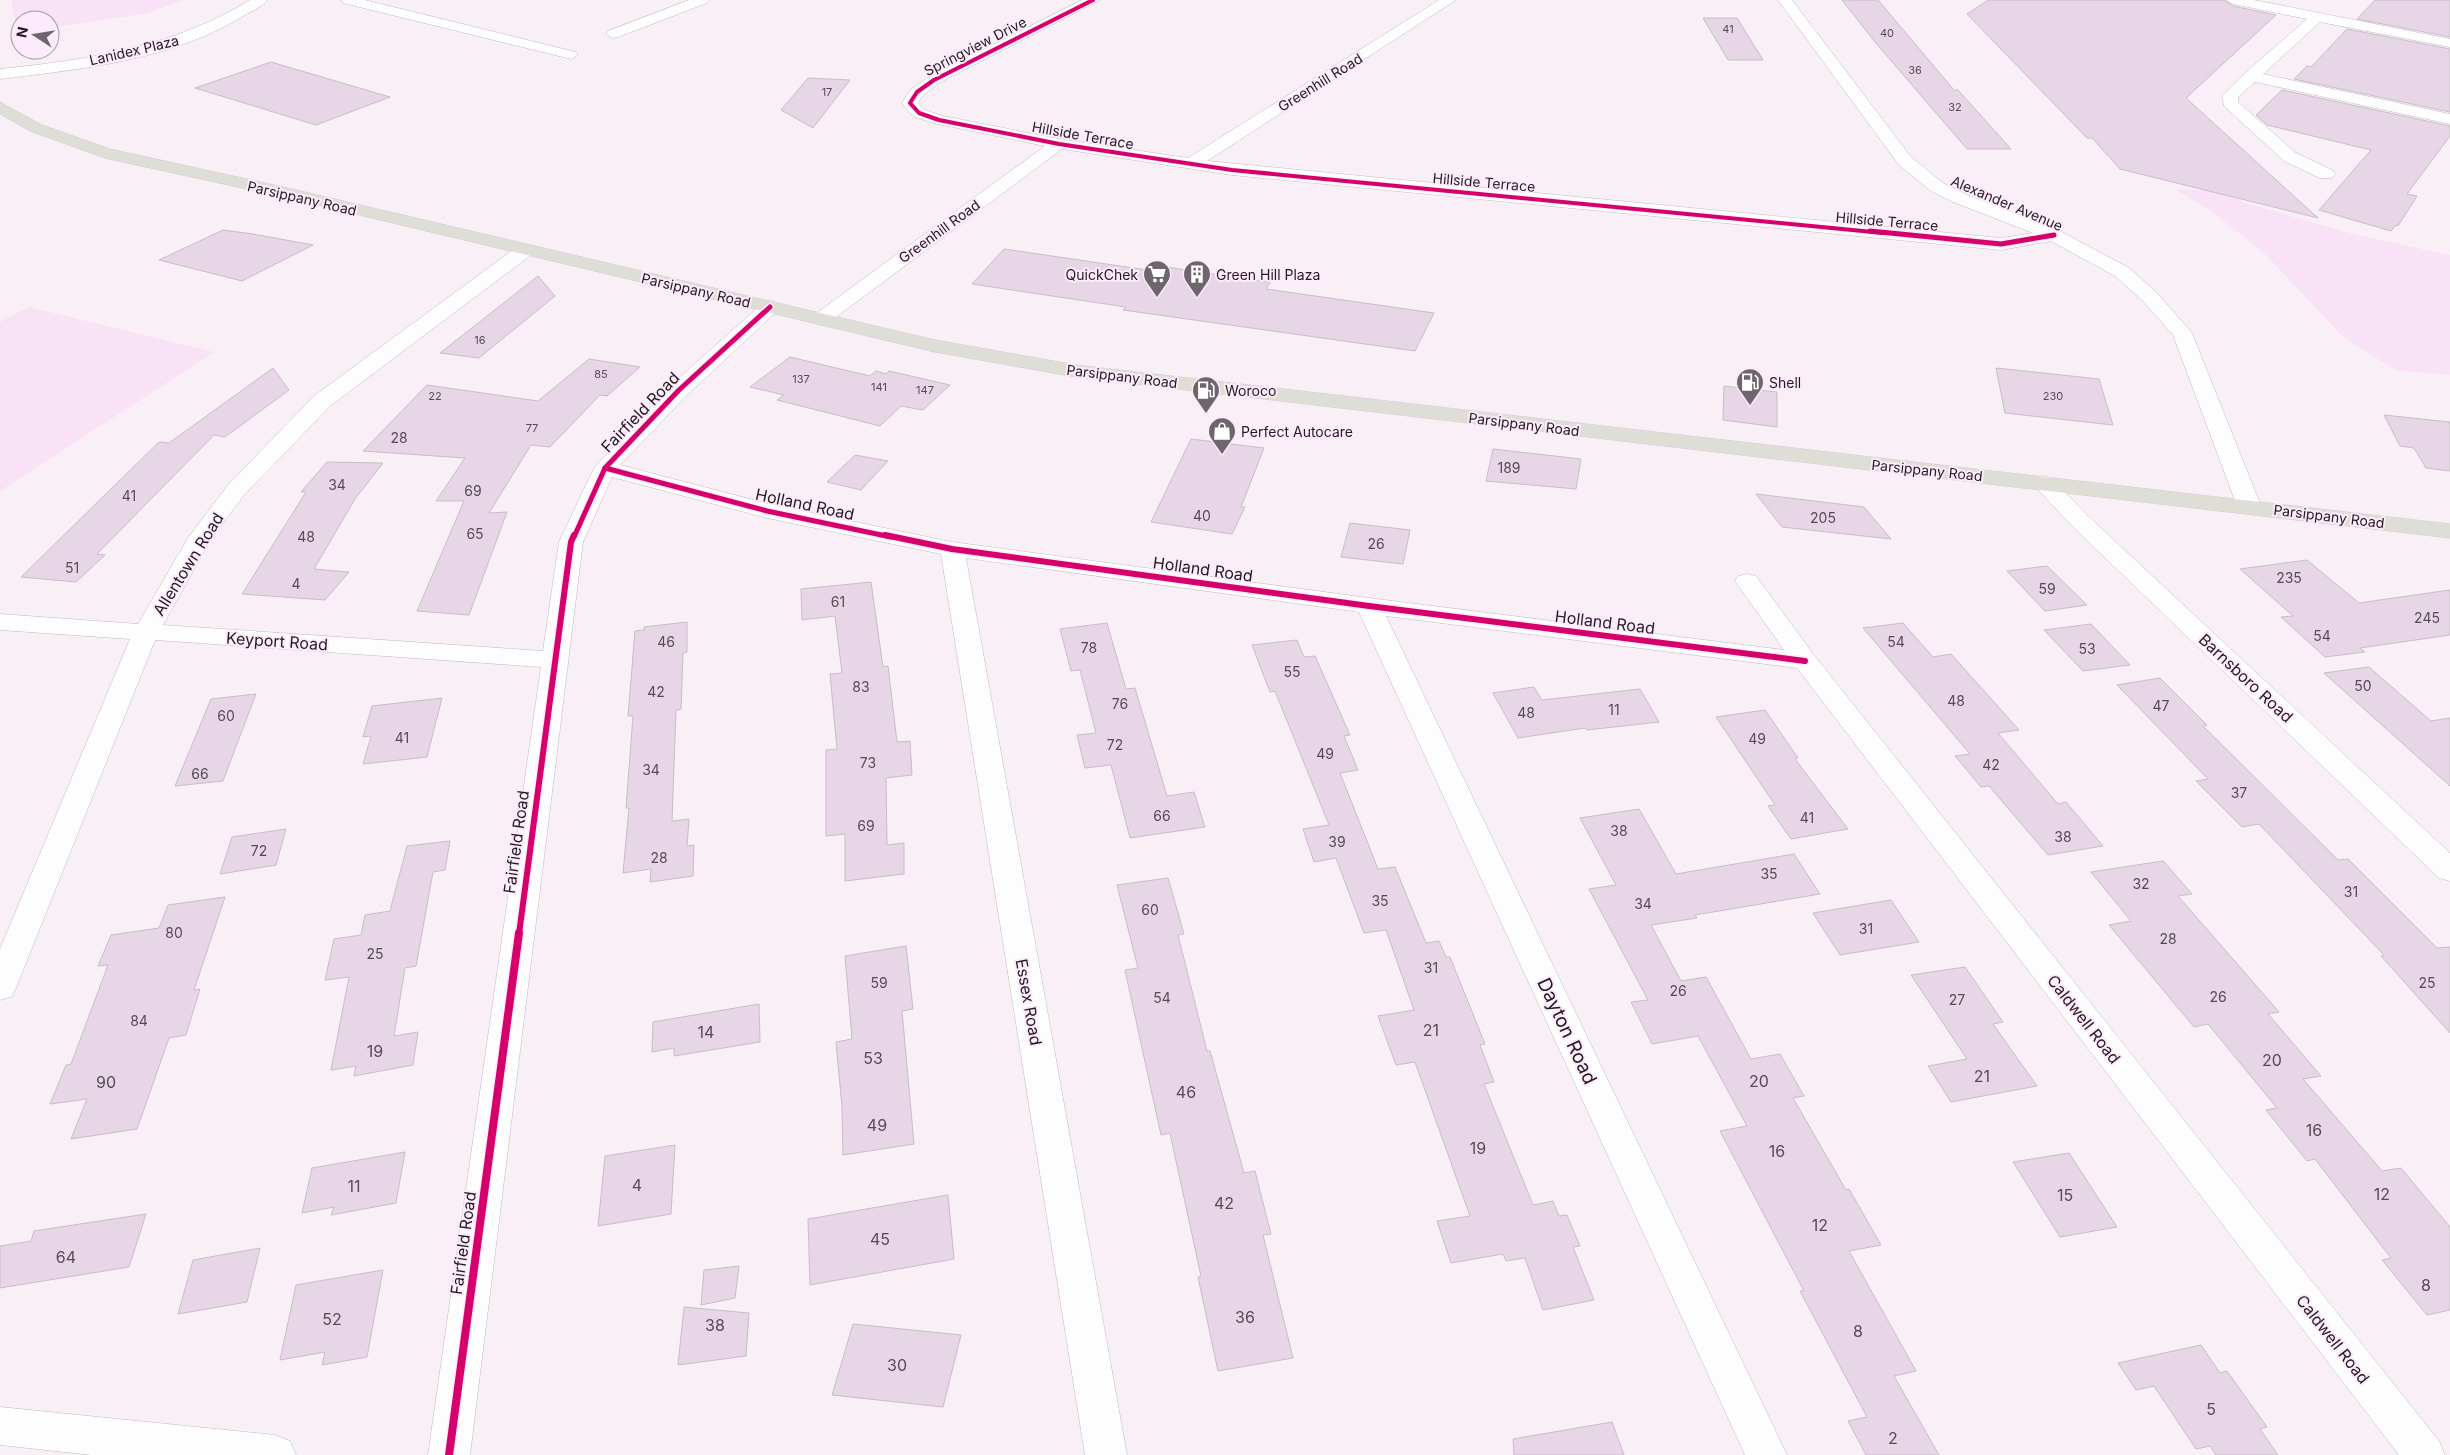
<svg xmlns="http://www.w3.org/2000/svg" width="2450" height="1455" viewBox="0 0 2450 1455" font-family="Inter,sans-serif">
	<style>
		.green { fill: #f9e2f5 }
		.building { fill: #e7d7e6; stroke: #c6bec5 }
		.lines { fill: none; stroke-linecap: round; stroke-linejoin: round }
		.minor-casing { stroke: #c2b9c1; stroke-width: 1 }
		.major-casing { stroke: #d1ccd0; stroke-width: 1 }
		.minor { fill: #fefdfe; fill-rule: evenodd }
		.major { fill: #deded6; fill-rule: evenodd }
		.cycleway-far3-casing { stroke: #fcebfa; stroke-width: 5.5 }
		.cycleway-far2-casing { stroke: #fcebfa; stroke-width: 8 }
		.cycleway-far1-casing { stroke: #fcebfa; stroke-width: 9 }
		.cycleway-casing { stroke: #fcebfa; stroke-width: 11 }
		.cycleway-far3 { stroke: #d6006c; stroke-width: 4 }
		.cycleway-far2 { stroke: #d6006c; stroke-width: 5 }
		.cycleway-far1 { stroke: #d6006c; stroke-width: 6 }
		.cycleway { stroke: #d6006c; stroke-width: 8 }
		.labels { text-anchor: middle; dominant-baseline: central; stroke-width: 4; stroke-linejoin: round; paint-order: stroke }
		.far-number-label { font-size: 11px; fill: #564a55 }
		.far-street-label { font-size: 14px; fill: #241a23; stroke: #fcebfa }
		.far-poi-label { font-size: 14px; fill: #241a23; stroke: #fcebfa; text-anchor: start }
		.number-label { font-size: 14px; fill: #564a55 }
		.street-label { font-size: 16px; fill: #241a23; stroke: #fcebfa }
		.near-number-label { font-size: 16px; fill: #564a55 }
		.near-street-label { font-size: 19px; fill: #241a23; stroke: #fcebfa }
	</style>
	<rect width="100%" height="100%" fill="#f8eff7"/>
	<g class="green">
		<path d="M11,0H184L148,13L50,28V20H20L18,32Z"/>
		<path d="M2176,190H2230L2242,202L2357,235L2450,255V375L2395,370L2342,336L2266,255L2210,210Z"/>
		<path d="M29,307L214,352L0,491V322Z"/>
	</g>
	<g class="building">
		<path d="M1842,0H1878L1954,90H1958L2011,149H1967L1875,42Z"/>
		<path d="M1988,0H2224L2233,6L2276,15L2186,98L2318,218L2120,169L2092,138H2087L1967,14Z"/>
		<path d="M2375,0H2450V37L2357,19Z"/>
		<path d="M1703,18H1737L1763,60H1728Z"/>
		<path d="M2347,29L2450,49V112L2294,79L2307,66L2311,67Z"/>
		<path d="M271,62L390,97L316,125L195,88Z"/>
		<path d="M808,78L850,80L813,128L781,110Z"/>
		<path d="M2282,90L2450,126V136L2407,194L2417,196L2398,226L2396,225L2391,231L2319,210L2371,150L2267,125L2256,115Z"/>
		<path d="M223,230L253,234L313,245L242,281L159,260Z"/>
		<path d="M1004,249L1154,271L1159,266L1270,282L1266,289L1434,313L1415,351L1123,310L1126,307L972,284Z"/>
		<path d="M538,276L555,296L479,358L440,353Z"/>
		<path d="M790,357L870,376L876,371L886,374L889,371L950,385L923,410L901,406L880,426L777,400L784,395L750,387Z"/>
		<path d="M589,359L640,367L607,396L600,395L550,447L531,445L489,513L507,512L469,615L417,611L464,501H436L465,458L363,451L427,385L538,401Z"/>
		<path d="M273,368L289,390L225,437L214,435L97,554L105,555L76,582L21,577L159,442L169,443Z"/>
		<path d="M1996,368L2099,379L2113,425L2005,413Z"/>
		<path d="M1724,386L1777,392V427L1723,420Z"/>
		<path d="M2384,415L2450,422V471L2426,468L2414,448L2400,446Z"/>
		<path d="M1191,439L1264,448L1241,507H1245L1232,534L1151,522Z"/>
		<path d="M1493,449L1581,459L1576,489L1486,481Z"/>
		<path d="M855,455L888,461L861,490L827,482Z"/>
		<path d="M327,462L383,463L355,499L314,569L349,572L325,600L242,594L306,492H301Z"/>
		<path d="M1756,494L1864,507L1891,539L1782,527Z"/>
		<path d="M1350,523L1410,530L1403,564L1341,557Z"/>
		<path d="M2307,560L2359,603L2450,590V635L2360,648L2365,652L2325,657L2281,617L2293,616L2240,569Z"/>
		<path d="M2047,566L2087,605L2045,611L2007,571Z"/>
		<path d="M871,582L883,667L888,666L897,742L910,741L912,775L886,778L887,845L904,843V874L845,881V834L826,836V750L837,749L830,674L842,673L835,616L802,620L801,589Z"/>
		<path d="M687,622V652L683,653L681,709L676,710L672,821L689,819L687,846L694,845L693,876L650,882L651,869L623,873L629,808H626L633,716H628L635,631L644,630V627Z"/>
		<path d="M1107,623L1126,689L1135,688L1167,796L1194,792L1205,827L1130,838L1111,765L1085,768L1077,735L1096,733L1080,670L1071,671L1060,629Z"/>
		<path d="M1903,623L1933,657L1951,654L2019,730L1998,733L2058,804L2066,802L2103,846L2048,855L1989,786L1981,787L1955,756L1970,754L1863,628Z"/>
		<path d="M2091,624L2130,665L2083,671L2044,630Z"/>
		<path d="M1297,640L1304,657L1315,656L1350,735L1344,736L1358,770L1340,773L1378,869L1395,867L1426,943L1439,941L1446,957H1450L1485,1044L1480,1045L1494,1082L1484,1084L1533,1205L1553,1201L1559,1216L1567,1215L1580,1246L1573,1247L1594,1300L1543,1310L1525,1258L1506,1261L1503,1254L1451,1263L1437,1221L1470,1216L1415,1062L1396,1065L1378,1016L1414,1010L1386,930L1364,933L1336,858L1314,862L1303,829L1329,825L1275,691L1270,692L1252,645Z"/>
		<path d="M2369,667L2431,721L2450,718V786L2324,673Z"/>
		<path d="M2160,678L2207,725L2203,726L2338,860L2348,859L2437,948L2450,947V1033L2381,956L2384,955L2259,824L2242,827L2196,781L2208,779L2117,685Z"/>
		<path d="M1534,687L1542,700L1640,689L1659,722L1587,730L1585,728L1518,738L1493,693Z"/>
		<path d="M256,694L223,781L175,786L211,699Z"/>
		<path d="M442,698L427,757L363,764L371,736L363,737L372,706Z"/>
		<path d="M1765,710L1798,758L1795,759L1848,829L1791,839L1768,806L1775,805L1716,717Z"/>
		<path d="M1639,809L1676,874L1794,854L1820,894L1695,915L1697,918L1651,925L1681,981L1706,977L1751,1059L1780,1054L1804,1096L1793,1098L1846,1190L1849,1189L1881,1245L1849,1251L1916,1371L1894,1376L1939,1455H1866L1848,1421L1867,1417L1800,1291H1804L1720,1131L1747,1126L1698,1036L1652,1044L1631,1002L1648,1000L1589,889L1616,885L1580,818Z"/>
		<path d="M286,829L276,865L220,874L232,837Z"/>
		<path d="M450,841L445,870L433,872L416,966L405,968L394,1036L418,1032L413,1065L354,1076L356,1066L331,1070L349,977L325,980L334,939L361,935L365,915L390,911L407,846Z"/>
		<path d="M2163,861L2192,894L2178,896L2279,1012L2268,1014L2321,1076L2303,1079L2382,1171L2401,1168L2450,1227V1310L2427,1315L2382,1260L2391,1258L2315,1159L2307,1161L2266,1110L2277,1108L2208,1024L2194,1027L2109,925L2131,921L2091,872Z"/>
		<path d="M1168,878L1184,934L1178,935L1207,1051H1210L1244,1173L1255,1171L1271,1234L1263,1235L1293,1358L1218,1371L1198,1277L1201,1276L1170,1133L1161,1135L1125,970L1138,968L1117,885Z"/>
		<path d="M225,897L194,990L200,989L186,1035L169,1038L137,1129L71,1139L87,1099L50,1104L66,1065L71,1064L108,965L98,966L111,935L159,928L168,905Z"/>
		<path d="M1891,900L1919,942L1840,955L1813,913Z"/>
		<path d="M906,946L913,1009L902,1011L914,1144L843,1155L842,1107L836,1042L852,1039L845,956Z"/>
		<path d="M1965,967L2003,1022L1993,1024L2037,1086L1951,1102L1928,1066L1967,1059L1911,975Z"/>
		<path d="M759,1004L760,1042L674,1056V1048L652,1052L653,1022Z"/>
		<path d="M675,1145L671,1214L598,1226L605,1156Z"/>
		<path d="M405,1152L396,1203L331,1215L334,1207L302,1213L312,1168Z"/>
		<path d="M2069,1153L2117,1227L2060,1237L2013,1162Z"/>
		<path d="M948,1195L954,1259L810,1285L808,1219Z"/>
		<path d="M146,1214L129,1267L0,1288V1246L31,1241L34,1231Z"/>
		<path d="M260,1248L247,1302L178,1314L193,1260Z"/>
		<path d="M739,1266L735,1298L701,1305L704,1270Z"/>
		<path d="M383,1270L367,1357L322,1365L325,1352L280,1360L296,1285Z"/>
		<path d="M684,1307L749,1313L746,1356L678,1365Z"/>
		<path d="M853,1324L961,1335L943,1407L832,1395Z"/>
		<path d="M2201,1345L2220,1373L2227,1371L2267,1427L2260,1429L2278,1455H2216L2210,1446L2196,1449L2154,1386L2136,1390L2118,1363Z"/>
		<path d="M1612,1422L1624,1455H1514L1513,1439Z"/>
	</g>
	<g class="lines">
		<g class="minor-casing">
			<g id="minor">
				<path d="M250,0H267C262,7 252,11 245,15C174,60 82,69 0,79V69C88,60 174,47 250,0Z"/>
				<path d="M341,0H365L576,52L578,55L571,59L343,3Z"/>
				<path d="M689,0H709L707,3L618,37L613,38L606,34L608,31Z"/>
				<path d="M1082,0H1100L939,83L923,95L918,103L925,110L943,116L1059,139L1188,158L1439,0H1456L1207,161L2001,238L2033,233L1953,202L1931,191L1899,165L1778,0H1792L1911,157L1943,183L1965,194L2060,231L2129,268L2157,293L2192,333L2261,506L2257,511L2249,513L2241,511L2237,506L2173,335L2143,301L2115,276L2051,241L2001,250L1232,175L1062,149L828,323L821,325L814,323L811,319L814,315L1045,146L933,123L913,116L902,103L911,89L929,77Z"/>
				<path d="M2226,0H2254L2450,39V47L2320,22L2263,74L2450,114V124L2255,82L2238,97V102L2296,153L2332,170L2335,174L2332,178H2320L2284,161L2224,106L2222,96L2245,73L2307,19L2233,4Z"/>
				<path d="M524,245L531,247L533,251L531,255L330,406L244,495L211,539L163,625L543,651L559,542L594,468L671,385L763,303L770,301L777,303L780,307L777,311L687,395L620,465L769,504L952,542L1369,598L1784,650L1735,581L1738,576L1747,574L1756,576L1814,655L2439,1441L2445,1455H2399L1797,668L1386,616L1787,1455H1745L1359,612L966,558L1127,1455H1085L941,554L767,518L612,477L583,542L470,1455H428L541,667L155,640L16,988L11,997L0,1000V949L130,639L0,630V614L138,624L188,538L228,485L314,396L517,247Z"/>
				<path d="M2043,476L2051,478L2089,517L2450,853V881L2439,878L2073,527L2032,483L2035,478Z"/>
				<path d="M0,1407L275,1435L290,1441L296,1455H92L0,1445Z"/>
			</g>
		</g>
		<g class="major-casing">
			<path id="major" d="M0,102L42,125L110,149L292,189L935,340L1076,365L2450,524V538L1076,377L935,352L292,199L105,158L30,131L0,114Z"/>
		</g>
		<use href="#minor" class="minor"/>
		<use href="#major" class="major"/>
		<g class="cycleway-far3-casing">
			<path id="cycleway-far3" d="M1093,0L934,80L917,92L910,103L919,113L939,120L1059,144L1232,170L1883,233"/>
		</g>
		<g class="cycleway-far2-casing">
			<g id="cycleway-far2">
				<path d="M1870,231L2001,244L2054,235"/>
				<path d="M605,468L767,511L891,537"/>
				<path d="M574,537L605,468L679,390L770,307"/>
			</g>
		</g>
		<g class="cycleway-far1-casing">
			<g id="cycleway-far1">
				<path d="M885,535L952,549L1369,606L1805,661"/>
				<path d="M519,934L571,542L574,535"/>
			</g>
		</g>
		<g class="cycleway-casing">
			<path id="cycleway" d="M449,1455L519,933"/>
		</g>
		<use href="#cycleway-far3" class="cycleway-far3"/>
		<use href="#cycleway-far2" class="cycleway-far2"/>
		<use href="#cycleway-far1" class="cycleway-far1"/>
		<use href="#cycleway" class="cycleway"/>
	</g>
	<defs>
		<g id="supermarket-pin" transform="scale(1.4375)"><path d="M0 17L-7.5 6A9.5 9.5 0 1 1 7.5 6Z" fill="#6e656d" stroke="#fcebfa"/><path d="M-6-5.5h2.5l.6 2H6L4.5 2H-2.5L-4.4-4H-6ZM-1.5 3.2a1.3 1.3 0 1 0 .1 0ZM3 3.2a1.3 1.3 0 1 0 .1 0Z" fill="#fff"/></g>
		<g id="building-pin" transform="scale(1.4375)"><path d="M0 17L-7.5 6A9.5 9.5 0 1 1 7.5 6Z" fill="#6e656d" stroke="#fcebfa"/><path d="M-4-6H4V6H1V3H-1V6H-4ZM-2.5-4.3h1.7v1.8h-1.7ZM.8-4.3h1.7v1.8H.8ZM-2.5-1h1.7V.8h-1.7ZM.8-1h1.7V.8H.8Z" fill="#fff"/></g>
		<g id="fuel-pin" transform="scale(1.4375)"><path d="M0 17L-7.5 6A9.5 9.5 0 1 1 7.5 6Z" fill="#6e656d" stroke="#fcebfa"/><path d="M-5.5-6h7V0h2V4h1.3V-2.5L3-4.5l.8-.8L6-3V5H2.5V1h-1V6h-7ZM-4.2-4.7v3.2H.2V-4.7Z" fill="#fff"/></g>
		<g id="shop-pin" transform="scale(1.4375)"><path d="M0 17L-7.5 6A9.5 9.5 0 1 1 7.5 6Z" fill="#6e656d" stroke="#fcebfa"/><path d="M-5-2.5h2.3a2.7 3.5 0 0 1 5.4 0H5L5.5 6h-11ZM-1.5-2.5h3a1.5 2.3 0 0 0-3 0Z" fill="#fff"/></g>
	</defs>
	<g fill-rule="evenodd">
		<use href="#supermarket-pin" x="1157" y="274"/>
		<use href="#building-pin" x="1197" y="274"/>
		<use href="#fuel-pin" x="1750" y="382"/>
		<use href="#fuel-pin" x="1206" y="390"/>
		<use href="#shop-pin" x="1222" y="431"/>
	</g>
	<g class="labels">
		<g class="far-number-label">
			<text x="1728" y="29">41</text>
			<text x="1887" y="33">40</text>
			<text x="1915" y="70">36</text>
			<text x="827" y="92">17</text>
			<text x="1955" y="107">32</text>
			<text x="480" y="340">16</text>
			<text x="601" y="374">85</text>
			<text x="801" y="379">137</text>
			<text x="879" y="387">141</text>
			<text x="925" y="390">147</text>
			<text x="435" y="396">22</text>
			<text x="2053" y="396">230</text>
			<text x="532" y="428">77</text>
		</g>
		<g class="far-street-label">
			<text transform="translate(975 46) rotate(-27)">Springview Drive</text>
			<text transform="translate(134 50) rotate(-13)">Lanidex Plaza</text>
			<text transform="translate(1320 82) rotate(-32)">Greenhill Road</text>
			<text transform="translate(1083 135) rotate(10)">Hillside Terrace</text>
			<text transform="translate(1484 182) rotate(5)">Hillside Terrace</text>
			<text transform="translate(302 198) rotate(13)">Parsippany Road</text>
			<text transform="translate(2007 203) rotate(23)">Alexander Avenue</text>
			<text transform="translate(1887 221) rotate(5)">Hillside Terrace</text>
			<text transform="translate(939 231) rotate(-36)">Greenhill Road</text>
			<text transform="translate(696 290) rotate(13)">Parsippany Road</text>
			<text transform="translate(1122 376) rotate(7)">Parsippany Road</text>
			<text transform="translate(1524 424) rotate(7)">Parsippany Road</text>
			<text transform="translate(1927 470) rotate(6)">Parsippany Road</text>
			<text transform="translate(2329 516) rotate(7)">Parsippany Road</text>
		</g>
		<g class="far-poi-label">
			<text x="1138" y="274" text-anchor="end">QuickChek</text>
			<text x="1216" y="274">Green Hill Plaza</text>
			<text x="1769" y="382">Shell</text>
			<text x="1225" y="390">Woroco</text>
			<text x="1241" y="431">Perfect Autocare</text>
		</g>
		<g class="number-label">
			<text x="399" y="437">28</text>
			<text x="1509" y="467">189</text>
			<text x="337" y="484">34</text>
			<text x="473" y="490">69</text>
			<text x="129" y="495">41</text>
			<text x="1202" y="515">40</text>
			<text x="1823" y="517">205</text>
			<text x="475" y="533">65</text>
			<text x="306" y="536">48</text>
			<text x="1376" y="543">26</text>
			<text x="72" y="567">51</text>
			<text x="2289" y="577">235</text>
			<text x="296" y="583">4</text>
			<text x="2047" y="588">59</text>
			<text x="838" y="601">61</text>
			<text x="2427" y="617">245</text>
			<text x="2322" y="635">54</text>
			<text x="666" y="641">46</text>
			<text x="1896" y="641">54</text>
			<text x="1089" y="647">78</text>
			<text x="2087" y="648">53</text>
			<text x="1292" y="671">55</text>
			<text x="2363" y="685">50</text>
			<text x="861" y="686">83</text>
			<text x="656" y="691">42</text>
			<text x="1956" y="700">48</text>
			<text x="1120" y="703">76</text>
			<text x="2161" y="705">47</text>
			<text x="1614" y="709">11</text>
			<text x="1526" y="712">48</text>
			<text x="226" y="715">60</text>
			<text x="402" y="737">41</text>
			<text x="1757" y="738">49</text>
			<text x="1115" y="744">72</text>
			<text x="1325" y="753">49</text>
			<text x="868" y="762">73</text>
			<text x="1991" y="764">42</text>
			<text x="651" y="769">34</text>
			<text x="200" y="773">66</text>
			<text x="2239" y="792">37</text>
			<text x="1162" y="815">66</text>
			<text x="1807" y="817">41</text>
			<text x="866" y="825">69</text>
			<text x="1619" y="830">38</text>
			<text x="2063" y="836">38</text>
			<text x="1337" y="841">39</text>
			<text x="259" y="850">72</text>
			<text x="659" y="857">28</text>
			<text x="1769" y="873">35</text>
			<text x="2141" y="883">32</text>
			<text x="2351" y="891">31</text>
			<text x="1380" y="900">35</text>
			<text x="1643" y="903">34</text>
			<text x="1150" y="909">60</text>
			<text x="1866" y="928">31</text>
			<text x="174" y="932">80</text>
			<text x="2168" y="938">28</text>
			<text x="375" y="953">25</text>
			<text x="1431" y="967">31</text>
			<text x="879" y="982">59</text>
			<text x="2427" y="982">25</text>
			<text x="1678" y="990">26</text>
			<text x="2218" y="996">26</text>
			<text x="1162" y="997">54</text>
			<text x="1957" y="999">27</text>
			<text x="139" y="1020">84</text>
		</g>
		<g class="street-label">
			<text transform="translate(640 412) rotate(-46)">Fairfield Road</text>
			<text transform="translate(805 504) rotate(12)">Holland Road</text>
			<text transform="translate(188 564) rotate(-58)">Allentown Road</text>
			<text transform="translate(1203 569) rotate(8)">Holland Road</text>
			<text transform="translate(1605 622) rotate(7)">Holland Road</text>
			<text transform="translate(277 641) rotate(4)">Keyport Road</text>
			<text transform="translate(2246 678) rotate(43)">Barnsboro Road</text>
			<text transform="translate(516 842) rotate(-82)">Fairfield Road</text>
			<text transform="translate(1029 1002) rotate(80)">Essex Road</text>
			<text transform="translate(2084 1019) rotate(52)">Caldwell Road</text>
			<text transform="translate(463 1243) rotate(-82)">Fairfield Road</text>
			<text transform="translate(2333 1339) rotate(52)">Caldwell Road</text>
		</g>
		<g class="near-number-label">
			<text x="1431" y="1030">21</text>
			<text x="706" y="1032">14</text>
			<text x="375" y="1051">19</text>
			<text x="873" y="1058">53</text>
			<text x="2272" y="1060">20</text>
			<text x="1982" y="1076">21</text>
			<text x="1759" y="1081">20</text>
			<text x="106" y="1082">90</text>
			<text x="1186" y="1092">46</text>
			<text x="877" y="1125">49</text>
			<text x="2314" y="1130">16</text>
			<text x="1478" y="1148">19</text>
			<text x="1777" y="1151">16</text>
			<text x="637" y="1185">4</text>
			<text x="354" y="1186">11</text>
			<text x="2382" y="1194">12</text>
			<text x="2065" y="1195">15</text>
			<text x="1224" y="1203">42</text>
			<text x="1820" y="1225">12</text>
			<text x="880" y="1239">45</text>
			<text x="66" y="1257">64</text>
			<text x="2426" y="1285">8</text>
			<text x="1245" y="1317">36</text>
			<text x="332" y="1319">52</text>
			<text x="715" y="1325">38</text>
			<text x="1858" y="1331">8</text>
			<text x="897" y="1365">30</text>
			<text x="2211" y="1409">5</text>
			<text x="1893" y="1438">2</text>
		</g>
		<g class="near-street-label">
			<text transform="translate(1567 1031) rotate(65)">Dayton Road</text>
		</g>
	</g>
	<g transform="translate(35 35) rotate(282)"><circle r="24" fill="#fcebfa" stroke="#a697a4"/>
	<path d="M0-4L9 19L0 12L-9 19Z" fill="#6e656d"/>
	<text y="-8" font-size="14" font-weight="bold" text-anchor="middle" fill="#241a23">N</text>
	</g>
</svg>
